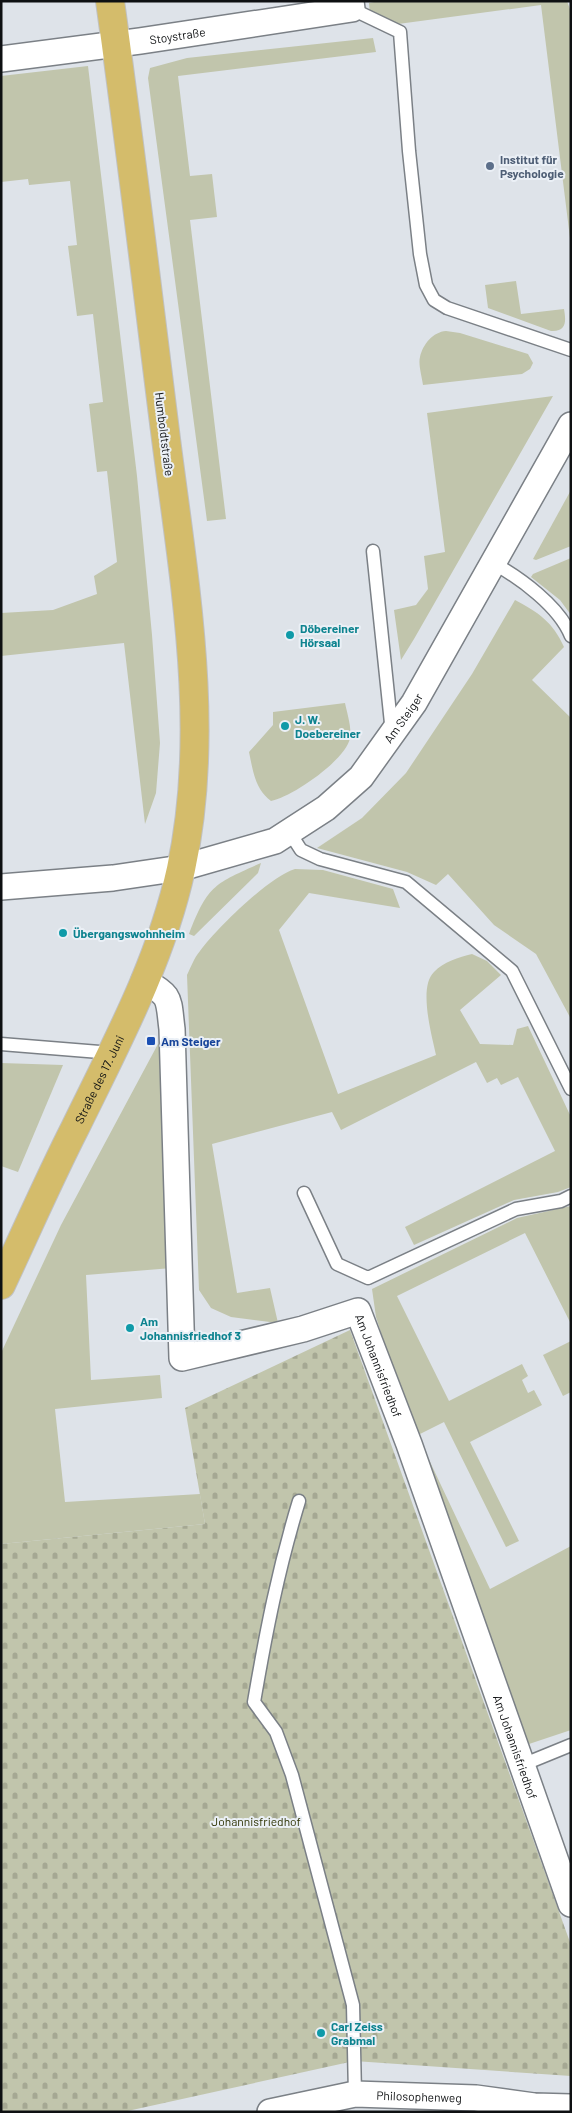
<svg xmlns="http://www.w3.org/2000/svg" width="572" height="2113" viewBox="0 0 572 2113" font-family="Barlow,sans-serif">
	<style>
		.grass { fill: #c1c5ac }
		.cemetery { fill: url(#cemetery-stones) }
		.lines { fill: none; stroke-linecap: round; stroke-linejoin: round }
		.service-casing { stroke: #7b8086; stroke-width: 15 }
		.minor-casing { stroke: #7b8086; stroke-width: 28 }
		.primary-casing { stroke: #c0c1c1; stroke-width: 30 }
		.service { stroke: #fff; stroke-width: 12 }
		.minor { stroke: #fff; stroke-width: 25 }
		.primary { stroke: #d4bc6b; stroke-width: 28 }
		.service-dot { fill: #5c6f8a; stroke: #ebf0f6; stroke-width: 2 }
		.culture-dot { fill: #0f9aa8; stroke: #ebf0f6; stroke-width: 2 }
		.transit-dot { fill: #1a4fb4; stroke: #ebf0f6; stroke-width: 2 }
		.labels { text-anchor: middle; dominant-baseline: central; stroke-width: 4; stroke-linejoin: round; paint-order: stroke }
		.street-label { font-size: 12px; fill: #0e1012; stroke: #ebf0f6 }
		.service-label { font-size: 12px; font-weight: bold; fill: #4e5e75; stroke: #ebf0f6; text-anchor: start }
		.culture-label { font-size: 12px; font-weight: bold; fill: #0d838f; stroke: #ebf0f6; text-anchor: start }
		.transit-label { font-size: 12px; font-weight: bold; fill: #164399; stroke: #ebf0f6; text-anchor: start }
		.park-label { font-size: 12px; fill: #2c3100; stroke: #ebf0f6 }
	</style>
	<defs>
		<pattern id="cemetery-stones" width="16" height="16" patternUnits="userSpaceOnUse" patternTransform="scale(1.25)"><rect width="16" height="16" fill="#c1c5ac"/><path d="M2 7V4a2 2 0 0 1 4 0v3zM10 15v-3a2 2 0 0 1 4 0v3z" fill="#a5a893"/></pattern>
	</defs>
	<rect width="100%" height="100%" fill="#dee3e9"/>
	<g class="grass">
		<path d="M379,1H567L571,12V246L541,5L398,24L370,16L369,3Z"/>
		<path d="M373,38L376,52L178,76L190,176L212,174L217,217L190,220L226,519L207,521L148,78L150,68L187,58Z"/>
		<path d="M88,66L137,476L152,635L160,743L156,793L145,824L124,643L1,656V613L53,610L97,594L94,576L117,562L107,471L97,472L89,404L103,402L93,314L77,316L68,246L77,245L70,181L29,185L28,179L1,182V76Z"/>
		<path d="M516,281L521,314L564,309C566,321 567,332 551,331L488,308L485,285Z"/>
		<path d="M446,331L460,333L528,354L533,363L530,369L522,374L423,385C422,377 418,364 420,357C423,344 433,332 446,331Z"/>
		<path d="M553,396L414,639L401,660L394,610L416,605L428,589L424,556L445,552L427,413Z"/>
		<path d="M571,490V546L536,560L533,559Z"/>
		<path d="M571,558V615L560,600L531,577L533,574Z"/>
		<path d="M515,600C538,612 553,622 564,647L532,680L571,718V1019L536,954L494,925L448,874L436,885L407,872L317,848L362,818L406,773L472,674Z"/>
		<path d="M345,703C347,713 352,728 350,738C346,760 292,797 271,801C255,789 253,771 249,752L273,725V712Z"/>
		<path d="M261,863L258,873L194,936L189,934C208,885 214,884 261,863Z"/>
		<path d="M295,869L323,870L393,889L400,908L309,893L279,930L338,1094L436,1055C432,1036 418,987 434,972C443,962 459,957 472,954L487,961L501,975L460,1010L480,1044L513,1045L517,1029L528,1026L571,1117V1187L558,1192L514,1200L414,1245L405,1227L555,1151L518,1077L501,1085L497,1078L487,1083L476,1062L341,1130L332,1112L212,1144L237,1293L270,1288L278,1323L231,1317L211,1308L199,1290L187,975C191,967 194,958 200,951C217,928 269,877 295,869Z"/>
		<path d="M158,1044L165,1046L172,1268L86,1275L91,1380L160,1375L162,1398L55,1409L65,1502L200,1494L205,1524L1,1544V1353L61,1225Z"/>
		<path d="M1,1063L63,1065L18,1172L1,1166Z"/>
		<path d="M571,1206V1324L525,1233L397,1296L449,1401L522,1364L528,1376L522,1380L528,1393L534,1390L542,1405L470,1442L519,1541L506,1547L444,1422L414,1437L376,1317L372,1289L517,1218Z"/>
		<path d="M571,1341V1392L563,1396L543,1355Z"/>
		<path d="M423,1447L490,1589L571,1546V1730L520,1747L418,1449Z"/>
	</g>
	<path class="cemetery" d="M350,1330L571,1945V2076L354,2061L123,2112H1V1544L205,1524L185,1408Z"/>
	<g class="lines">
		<g class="service-casing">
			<g id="service">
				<path d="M352,9L400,32L409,151L420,254L426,285L434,300L447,308L571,350"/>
				<path d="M373,551L392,733"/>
				<path d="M493,563C520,578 559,606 571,636"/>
				<path d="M290,833L301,850L320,859L406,882L512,971L571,1089"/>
				<path d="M1,1044L112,1053"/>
				<path d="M304,1193L337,1264L368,1278L516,1209L561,1201L571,1196"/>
				<path d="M299,1501C278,1570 266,1632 254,1702L276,1732L292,1775L353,2005L355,2094"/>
				<path d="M522,1765L571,1745"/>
			</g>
		</g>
		<g class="minor-casing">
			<g id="minor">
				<path id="s1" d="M1,59L140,41L352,9L351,1"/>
				<path id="s2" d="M1,887L113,878L181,868L275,841L326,808L361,777L414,703L571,425"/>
				<path id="s3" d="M144,981C172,996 168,998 172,1029L182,1358L303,1329L358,1311L409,1444L571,1904"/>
				<path id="s4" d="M270,2112L355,2094L476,2098L534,2106L571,2107"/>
			</g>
		</g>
		<g class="primary-casing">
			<g id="primary">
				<path id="s5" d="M1,1285C26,1232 49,1179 75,1128C116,1044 161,961 181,869C212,727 183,575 165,431C147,288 130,144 110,1"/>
			</g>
		</g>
		<use href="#service" class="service"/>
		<use href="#minor" class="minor"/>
		<use href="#primary" class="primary"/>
	</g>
	<circle class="service-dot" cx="490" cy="166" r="5"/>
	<g class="culture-dot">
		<circle cx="290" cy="635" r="5"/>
		<circle cx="285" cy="726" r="5"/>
		<circle cx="63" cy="933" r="5"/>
		<circle cx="130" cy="1328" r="5"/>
		<circle cx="321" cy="2033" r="5"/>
	</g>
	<rect class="transit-dot" x="146" y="1036" width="10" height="10" rx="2.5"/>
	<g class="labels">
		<g class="street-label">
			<text stroke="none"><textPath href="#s1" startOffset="178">Stoystraße</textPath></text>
			<text transform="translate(165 434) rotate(83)">Humboldtstraße</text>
			<text stroke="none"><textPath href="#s2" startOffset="459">Am Steiger</textPath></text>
			<text stroke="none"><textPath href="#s5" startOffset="228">Straße des 17. Juni</textPath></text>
			<text stroke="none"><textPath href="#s3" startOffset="630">Am Johannisfriedhof</textPath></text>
			<text stroke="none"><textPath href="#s3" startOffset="1035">Am Johannisfriedhof</textPath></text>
			<text stroke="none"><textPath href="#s4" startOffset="151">Philosophenweg</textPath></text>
		</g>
		<g class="service-label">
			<text x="500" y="159">Institut für<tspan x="500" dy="14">Psychologie</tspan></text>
		</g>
		<g class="culture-label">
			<text x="300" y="628">Döbereiner<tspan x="300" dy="14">Hörsaal</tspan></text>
			<text x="295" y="719">J. W.<tspan x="295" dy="14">Doebereiner</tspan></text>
			<text x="73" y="933">Übergangswohnheim</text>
			<text x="140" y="1321">Am<tspan x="140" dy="14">Johannisfriedhof 3</tspan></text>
			<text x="331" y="2026">Carl Zeiss<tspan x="331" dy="14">Grabmal</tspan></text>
		</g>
		<g class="transit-label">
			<text x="161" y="1041">Am Steiger</text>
		</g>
		<g class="park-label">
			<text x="256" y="1821">Johannisfriedhof</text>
		</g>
	</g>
	<rect width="572" height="2113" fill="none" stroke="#0e1012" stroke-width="5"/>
</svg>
